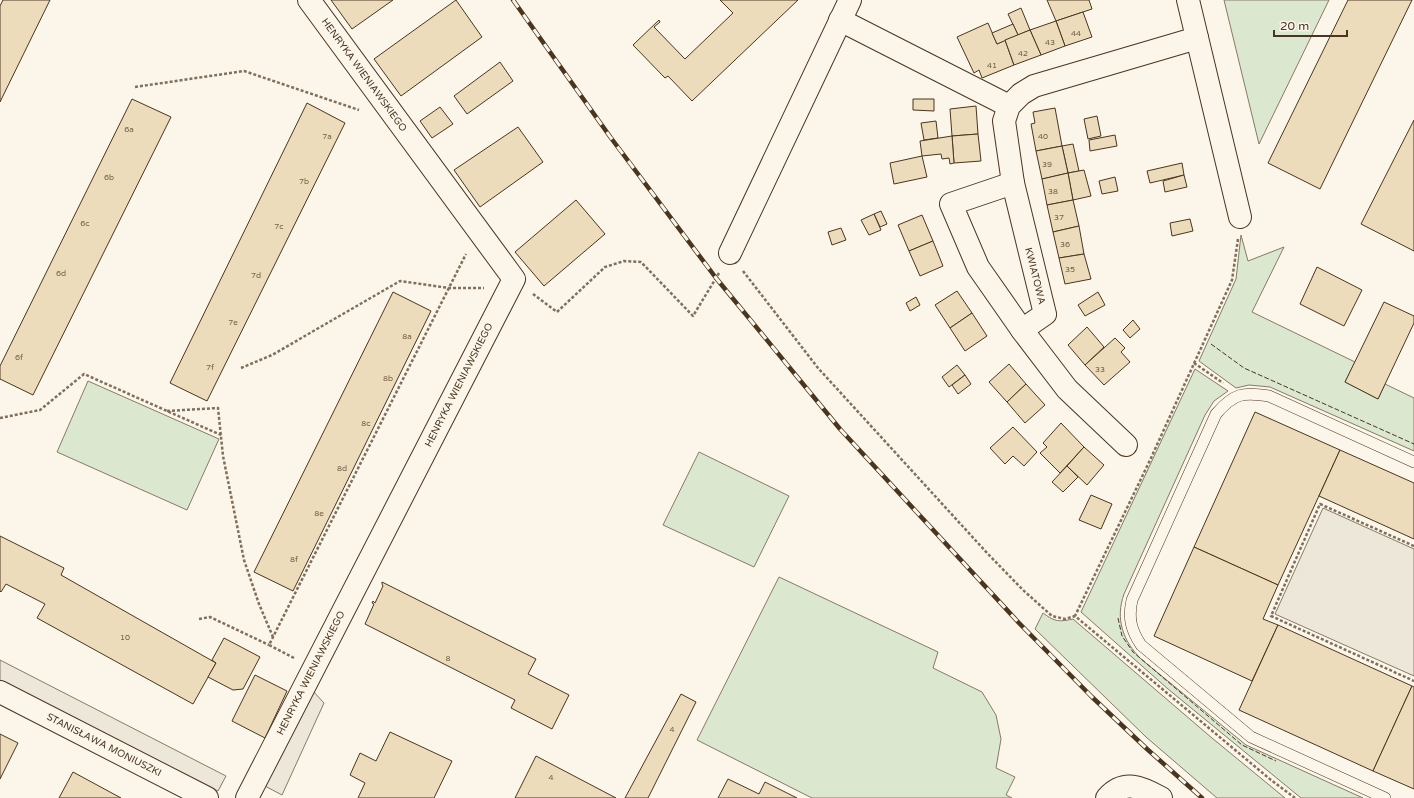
<svg xmlns="http://www.w3.org/2000/svg" width="1414" height="798" viewBox="0 0 1414 798" font-family="'Varela Round',sans-serif">
	<style>
		.green { fill: #dce7d0; stroke: #887966 }
		.parking { fill: #ede7d9; stroke: #887966 }
		.building { fill: #ecdcbc; stroke: #4a3520 }
		.lines { fill: none; stroke-linecap: round; stroke-linejoin: round }
		.service-casing { stroke: #4a3520; stroke-width: 12 }
		.minor-casing { stroke: #4a3520; stroke-width: 24 }
		.path { stroke: #7f6f5c; stroke-width: 2.5; stroke-dasharray: 3 2; stroke-linecap: butt }
		.service { stroke: #fbf6e9; stroke-width: 11 }
		.minor { stroke: #fbf6e9; stroke-width: 22 }
		.rail-casing { stroke: #4a3520; stroke-width: 4.5 }
		.rail { stroke: #fbf6e9; stroke-width: 3; stroke-dasharray: 9; stroke-linecap: butt }
		.fence { stroke: #4a3520; stroke-width: 1; stroke-dasharray: 5 2; stroke-linecap: butt }
		.labels { text-anchor: middle; dominant-baseline: central; stroke-width: 3; stroke-linejoin: round; paint-order: stroke }
		.number-label { font-size: 8px; fill: #725f47 }
		.street-label { font-size: 10px; fill: #4a3520; stroke: #fbf6e9 }
	</style>
	<rect width="100%" height="100%" fill="#fbf6e9"/>
	<g class="green">
		<path d="M1224,0H1329L1259,144Z"/>
		<path d="M1241,235L1248,261L1284,247L1252,312L1355,362L1345,382L1378,399L1385,384L1414,398V451L1270,387L1249,385L1236,388L1199,361L1236,279Z"/>
		<path d="M1195,369L1228,391L1214,401L1205,415L1124,594C1115,619 1123,641 1141,659L1246,745L1363,798H1301L1168,689L1081,612Z"/>
		<path d="M88,381L219,439L187,510L57,452Z"/>
		<path d="M699,452L789,496L754,567L663,525Z"/>
		<path d="M779,577L938,652L933,668L982,692L996,715L1001,739L996,768L1015,777L1006,795L1012,798H812L697,740Z"/>
		<path d="M1043,613C1055,622 1059,622 1073,619L1212,738L1285,798H1217L1146,737L1035,629Z"/>
	</g>
	<g class="parking">
		<path d="M1323,508L1414,549V676L1275,614Z"/>
		<path d="M0,660L226,776L218,791L0,680Z"/>
		<path d="M311,689L324,703L282,795L263,785Z"/>
	</g>
	<g class="building">
		<path d="M3,0H50L0,102V6Z"/>
		<path d="M331,0H393L352,29Z"/>
		<path d="M456,0L482,37L401,96L374,59Z"/>
		<path d="M720,0H798L692,101L668,76L665,78L633,45L659,20L660,22L654,27L685,59L733,13Z"/>
		<path d="M1047,0H1089L1092,9L1056,21Z"/>
		<path d="M1348,0H1412L1320,189L1268,163Z"/>
		<path d="M1021,8L1030,30L1018,35L1008,14Z"/>
		<path d="M1083,12L1092,37L1065,46L1056,21Z"/>
		<path d="M1056,21L1065,46L1041,55L1030,30Z"/>
		<path d="M988,23L997,44L1005,40L1014,65L982,78L979,70L974,73L957,37Z"/>
		<path d="M1013,24L1018,35L997,44L992,33Z"/>
		<path d="M1030,30L1041,55L1014,65L1005,40Z"/>
		<path d="M500,62L513,81L467,114L454,96Z"/>
		<path d="M132,99L171,117L33,395L0,379V366Z"/>
		<path d="M913,99H934V111L913,110Z"/>
		<path d="M307,103L345,123L207,401L170,383Z"/>
		<path d="M976,106L978,134L952,136L950,109Z"/>
		<path d="M440,107L453,124L432,138L420,121Z"/>
		<path d="M1055,108L1062,146L1036,151L1031,124L1035,123L1033,112Z"/>
		<path d="M1097,116L1101,136L1088,139L1084,119Z"/>
		<path d="M1414,120V251L1361,224Z"/>
		<path d="M936,121L938,138L924,140L921,123Z"/>
		<path d="M518,127L543,162L480,207L454,170Z"/>
		<path d="M978,134L981,161L954,163L952,136Z"/>
		<path d="M1115,135L1117,146L1090,151L1089,140Z"/>
		<path d="M952,136L954,163L950,164L949,158L942,159L941,154L922,156L920,141Z"/>
		<path d="M1073,144L1079,171L1068,173L1062,146Z"/>
		<path d="M1062,146L1068,173L1042,179L1036,151Z"/>
		<path d="M922,156L927,177L894,184L890,163Z"/>
		<path d="M1182,163L1184,175L1150,183L1147,171Z"/>
		<path d="M1084,170L1091,196L1073,200L1068,173Z"/>
		<path d="M1068,173L1073,200L1047,205L1042,179Z"/>
		<path d="M1184,175L1187,187L1165,192L1163,181Z"/>
		<path d="M1115,177L1118,191L1102,194L1099,181Z"/>
		<path d="M576,200L605,234L544,286L515,252Z"/>
		<path d="M1073,200L1079,226L1053,232L1047,205Z"/>
		<path d="M881,211L887,224L880,227L874,214Z"/>
		<path d="M874,214L881,230L869,235L861,220Z"/>
		<path d="M922,215L933,241L909,251L898,225Z"/>
		<path d="M1190,219L1193,231L1172,236L1170,223Z"/>
		<path d="M1079,226L1084,254L1059,258L1053,232Z"/>
		<path d="M841,228L846,240L832,245L828,232Z"/>
		<path d="M933,241L943,266L920,276L909,251Z"/>
		<path d="M1084,254L1091,279L1065,284L1059,258Z"/>
		<path d="M1317,267L1362,290L1344,326L1300,304Z"/>
		<path d="M957,291L972,313L950,328L935,305Z"/>
		<path d="M393,292L431,311L293,591L254,572Z"/>
		<path d="M1098,292L1105,305L1085,316L1078,305Z"/>
		<path d="M916,297L920,305L910,311L906,303Z"/>
		<path d="M1384,302L1414,316V323L1378,399L1345,382Z"/>
		<path d="M972,313L987,336L965,351L950,328Z"/>
		<path d="M1133,320L1140,329L1130,338L1123,330Z"/>
		<path d="M1087,327L1104,347L1085,365L1068,345Z"/>
		<path d="M1115,338L1125,348L1121,352L1130,362L1104,385L1085,365Z"/>
		<path d="M1009,364L1026,384L1007,402L989,382Z"/>
		<path d="M957,365L965,375L949,387L942,377Z"/>
		<path d="M965,375L971,384L958,394L952,385Z"/>
		<path d="M1026,384L1045,405L1025,423L1007,402Z"/>
		<path d="M1255,412L1340,450L1278,585L1194,547Z"/>
		<path d="M1061,423L1084,447L1060,473L1040,453L1047,447L1043,443Z"/>
		<path d="M1013,427L1037,452L1024,466L1013,456L1005,464L990,448Z"/>
		<path d="M1084,447L1104,465L1087,485L1067,466Z"/>
		<path d="M1340,450L1414,483V539L1319,496Z"/>
		<path d="M1067,466L1078,477L1063,492L1052,482Z"/>
		<path d="M1091,495L1112,504L1101,529L1079,520Z"/>
		<path d="M0,536L64,568L61,575L216,663L193,704L37,618L45,604L6,584L1,592L0,591Z"/>
		<path d="M1194,547L1278,585L1263,619L1278,625L1252,681L1154,636Z"/>
		<path d="M382,582L536,659L528,674L569,695L552,729L511,708L515,700L365,624L374,604L372,603L373,601L375,603L383,586L382,584Z"/>
		<path d="M1278,625L1412,686L1373,771L1239,710Z"/>
		<path d="M224,638L260,657L243,689L233,690L208,677L216,663L212,660Z"/>
		<path d="M255,675L287,691L265,738L232,721Z"/>
		<path d="M1412,686L1414,687V789L1373,771Z"/>
		<path d="M681,694L696,702L648,798H625Z"/>
		<path d="M390,732L452,761L434,798H358L365,783L350,775L360,753L376,761Z"/>
		<path d="M0,734L18,743L0,779Z"/>
		<path d="M536,756L616,798H515Z"/>
		<path d="M73,772L121,798H59Z"/>
		<path d="M728,779L759,794L765,782L797,798H718Z"/>
	</g>
	<g class="lines">
		<g class="service-casing">
			<path id="service" d="M1385,798L1251,737L1141,645C1131,630 1128,618 1132,600L1216,414C1234,393 1243,392 1269,396L1414,462"/>
		</g>
		<g class="minor-casing">
			<g id="minor">
				<path d="M1188,0L1240,217"/>
				<path d="M840,20L1009,106"/>
				<path d="M1013,183L951,204L978,267L1022,330"/>
				<path d="M730,253L850,0"/>
				<path d="M1126,445L1067,389L1022,330L1045,314L1013,183L1004,121L1009,106L1021,94L1034,86L1197,38"/>
				<path d="M0,692L207,798"/>
				<path d="M247,798L514,279L309,0"/>
				<path d="M1107,798C1124,779 1141,787 1161,798"/>
			</g>
		</g>
		<g class="path">
			<path d="M135,87L244,71L359,110"/>
			<path d="M1238,239L1232,280L1151,458L1075,616L1271,780L1295,798"/>
			<path d="M743,271L818,368L988,554L1023,590L1052,616L1065,619L1075,616"/>
			<path d="M533,294L557,312L605,267L624,261L641,262L693,316L719,273"/>
			<path d="M1194,363L1223,383"/>
			<path d="M241,368L272,355L400,281L449,288H484"/>
			<path d="M167,411L218,408L223,456L244,560L259,604L273,637"/>
			<path d="M0,418L40,410L84,374L221,435"/>
			<path d="M1414,546L1320,504L1271,616L1414,681"/>
			<path d="M199,619L210,617L269,645"/>
			<path d="M294,658L269,645L466,254"/>
		</g>
		<use href="#service" class="service"/>
		<use href="#minor" class="minor"/>
		<g class="rail-casing">
			<path id="rail" d="M513,0L611,138L716,278L840,429L1019,623L1092,697L1147,749L1202,798"/>
		</g>
		<use href="#rail" class="rail"/>
		<g class="fence">
			<path d="M1211,344L1244,368L1414,444"/>
			<path d="M1118,618L1122,636L1133,652L1242,745L1276,761"/>
		</g>
	</g>
	<g class="labels">
		<g class="number-label">
			<text x="1076" y="33">44</text>
			<text x="1050" y="42">43</text>
			<text x="1023" y="53">42</text>
			<text x="992" y="65">41</text>
			<text x="129" y="129">6a</text>
			<text x="327" y="136">7a</text>
			<text x="1043" y="136">40</text>
			<text x="1047" y="164">39</text>
			<text x="109" y="177">6b</text>
			<text x="304" y="181">7b</text>
			<text x="1053" y="191">38</text>
			<text x="1059" y="217">37</text>
			<text x="85" y="223">6c</text>
			<text x="279" y="226">7c</text>
			<text x="1065" y="244">36</text>
			<text x="1070" y="269">35</text>
			<text x="61" y="273">6d</text>
			<text x="256" y="275">7d</text>
			<text x="233" y="322">7e</text>
			<text x="407" y="336">8a</text>
			<text x="19" y="357">6f</text>
			<text x="210" y="367">7f</text>
			<text x="1100" y="369">33</text>
			<text x="388" y="378">8b</text>
			<text x="366" y="423">8c</text>
			<text x="342" y="468">8d</text>
			<text x="319" y="513">8e</text>
			<text x="294" y="559">8f</text>
			<text x="125" y="637">10</text>
			<text x="448" y="658">8</text>
			<text x="672" y="729">4</text>
			<text x="551" y="777">4</text>
		</g>
		<g class="street-label">
			<text transform="translate(364 75) rotate(54)">HENRYKA WIENIAWSKIEGO</text>
			<text transform="translate(1035 276) rotate(76)">KWIATOWA</text>
			<text transform="translate(459 385) rotate(-63)">HENRYKA WIENIAWSKIEGO</text>
			<text transform="translate(311 673) rotate(-63)">HENRYKA WIENIAWSKIEGO</text>
			<text transform="translate(104 745) rotate(27)">STANISŁAWA MONIUSZKI</text>
		</g>
	</g>
	<path d="M1274 30v6h73v-6" fill="none" stroke="#4a3520" stroke-width="2"/>
	<text x="1280" y="30" font-size="12" fill="#4a3520" stroke="#fbf6e9" stroke-width="3" paint-order="stroke">20 m</text>
</svg>
